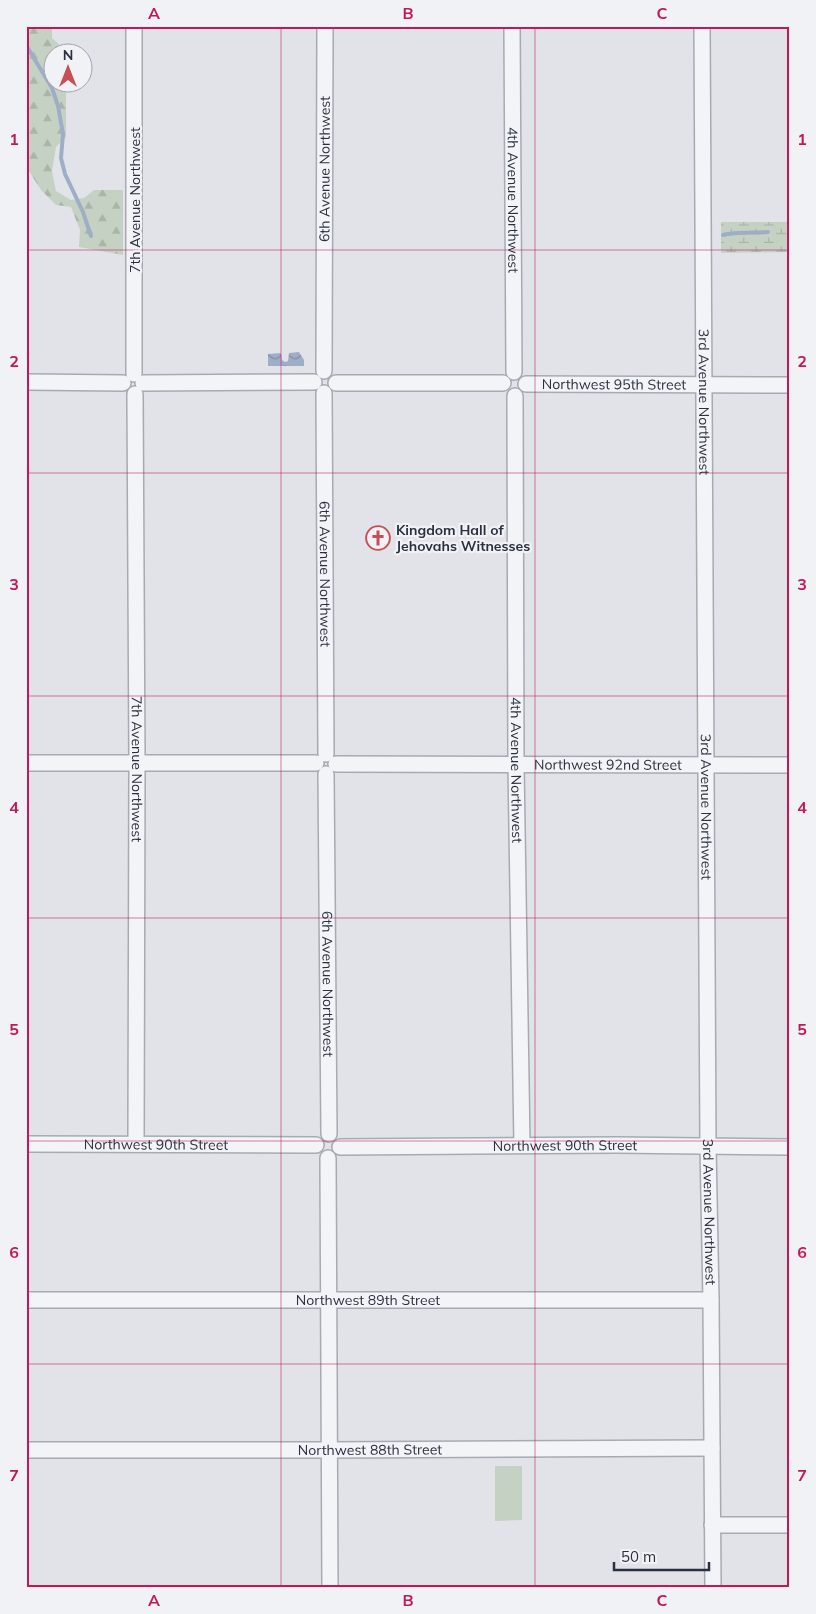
<svg xmlns="http://www.w3.org/2000/svg" width="816" height="1614" viewBox="0 0 816 1614" font-family="Mulish,sans-serif">
	<style>
		.green { fill: #c5d2c3 }
		.forest { fill: url(#forest-firs) }
		.wetland { fill: url(#wetland-marsh) }
		.water { fill: url(#water-waves) }
		.lines { fill: none; stroke-linecap: round; stroke-linejoin: round }
		.stream { stroke: #9eaec7; stroke-width: 4 }
		.minor-casing { stroke: #a6aab3; stroke-width: 18 }
		.minor { stroke: #f3f4f7; stroke-width: 15 }
		.grid { fill: none; stroke: #c2185b; stroke-width: 1; stroke-opacity: 0.55 }
		.labels { text-anchor: middle; dominant-baseline: central; stroke-width: 4.5; stroke-linejoin: round; paint-order: stroke }
		.street-label { font-size: 14px; fill: #2a303f; stroke: #f0f2f6 }
		.poi-label { font-size: 14px; font-weight: bold; fill: #2a303f; stroke: #f0f2f6; text-anchor: start }
		.neatline { fill: none; stroke: #c2185b; stroke-width: 2 }
		.grid-label { font-size: 16px; text-anchor: middle; font-weight: bold; fill: #c2185b }
	</style>
	<defs>
		<pattern id="forest-firs" width="22" height="20" patternUnits="userSpaceOnUse" patternTransform="scale(1.25)"><rect width="22" height="20" fill="#c5d2c3"/><path d="M5 1l3.5 6h-7zM16 11l3.5 6h-7z" fill="#a9b5a9"/></pattern>
		<pattern id="wetland-marsh" width="20" height="14" patternUnits="userSpaceOnUse" patternTransform="scale(1.25)"><rect width="20" height="14" fill="#c5d2c3"/><path d="M1 5h8M5 5V1M11 12h8M15 12V8" fill="none" stroke="#a9b5a9"/></pattern>
		<pattern id="water-waves" width="16" height="10" patternUnits="userSpaceOnUse" patternTransform="scale(1.25)"><rect width="16" height="10" fill="#9eaec7"/><path d="M0 5q4-4 8 0t8 0" fill="none" stroke="#818ea3"/></pattern>
	</defs>
	<rect width="100%" height="100%" fill="#e1e3e9"/>
	<path class="green" d="M495,1466H522V1520L495,1521Z"/>
	<path class="forest" d="M26,26H52V38L62,47V52H52V82L66,83V137L56,147L52,171L56,191L71,200L84,198L94,190H123V255L79,247L80,230L71,207L56,205L41,190L27,168Z"/>
	<path class="wetland" d="M721,222H789V252L721,253Z"/>
	<path class="water" d="M299,352L304,360V366H268V354L281,353L282,360L285,362L288,361L289,353Z"/>
	<g class="lines">
		<g class="stream">
			<path d="M26,45L52,88L58,106L63,134L61,158L65,174L83,212L91,236"/>
			<path d="M723,235C734,232 755,233 768,232"/>
		</g>
		<g class="minor-casing">
			<g id="minor">
				<path d="M134,26V374"/>
				<path id="s1" d="M512,26L514,372"/>
				<path id="s2" d="M702,26L708,1146L711,1300L713,1588"/>
				<path id="s3" d="M324,371L325,26"/>
				<path d="M26,382L123,383"/>
				<path d="M143,383L314,382"/>
				<path d="M336,383H503"/>
				<path id="s4" d="M526,384L790,385"/>
				<path id="s5" d="M324,393L326,754"/>
				<path id="s6" d="M135,394L137,763L136,1144"/>
				<path id="s7" d="M515,396L516,765L522,1145"/>
				<path d="M26,763H316"/>
				<path id="s8" d="M336,764L790,765"/>
				<path id="s9" d="M326,774L329,1134"/>
				<path id="s10" d="M26,1144L316,1145"/>
				<path id="s11" d="M340,1147L616,1145L790,1147"/>
				<path d="M328,1158L330,1588"/>
				<path id="s12" d="M26,1300H711"/>
				<path id="s13" d="M26,1450H329L712,1448"/>
				<path d="M712,1525H790"/>
			</g>
		</g>
		<use href="#minor" class="minor"/>
	</g>
	<path class="grid" d="M281,26V1588M535,26V1588M26,250H790M26,473H790M26,696H790M26,918H790M26,1141H790M26,1364H790"/>
	<defs>
		<g id="church-ring" transform="scale(1.25)"><circle r="9.5" fill="#f0f2f6" stroke="#c64e54" stroke-width="1.5"/><path d="M-1.2-6h2.4v3.5h3.3v2.4h-3.3V6h-2.4V-.1h-3.3v-2.4h3.3Z" fill="#c64e54"/></g>
	</defs>
	<g fill-rule="evenodd">
		<use href="#church-ring" x="378" y="538"/>
	</g>
	<g class="labels">
		<g class="street-label">
			<text stroke="none"><textPath href="#s3" startOffset="202">6th Avenue Northwest</textPath></text>
			<text stroke="none"><textPath href="#s1" startOffset="174">4th Avenue Northwest</textPath></text>
			<text transform="translate(135 200) rotate(-90)">7th Avenue Northwest</text>
			<text stroke="none"><textPath href="#s4" startOffset="88">Northwest 95th Street</textPath></text>
			<text stroke="none"><textPath href="#s2" startOffset="376">3rd Avenue Northwest</textPath></text>
			<text stroke="none"><textPath href="#s5" startOffset="181">6th Avenue Northwest</textPath></text>
			<text stroke="none"><textPath href="#s8" startOffset="272">Northwest 92nd Street</textPath></text>
			<text stroke="none"><textPath href="#s6" startOffset="375">7th Avenue Northwest</textPath></text>
			<text stroke="none"><textPath href="#s7" startOffset="374">4th Avenue Northwest</textPath></text>
			<text stroke="none"><textPath href="#s2" startOffset="781">3rd Avenue Northwest</textPath></text>
			<text stroke="none"><textPath href="#s9" startOffset="210">6th Avenue Northwest</textPath></text>
			<text stroke="none"><textPath href="#s10" startOffset="130">Northwest 90th Street</textPath></text>
			<text stroke="none"><textPath href="#s11" startOffset="225">Northwest 90th Street</textPath></text>
			<text stroke="none"><textPath href="#s2" startOffset="1186">3rd Avenue Northwest</textPath></text>
			<text stroke="none"><textPath href="#s12" startOffset="342">Northwest 89th Street</textPath></text>
			<text stroke="none"><textPath href="#s13" startOffset="344">Northwest 88th Street</textPath></text>
		</g>
		<g class="poi-label">
			<text x="396" y="530">Kingdom Hall of<tspan x="396" dy="16">Jehovahs Witnesses</tspan></text>
		</g>
	</g>
	<rect width="816" height="1614" fill="none" stroke="#f0f2f6" stroke-width="55"/>
	<g transform="translate(68 68)"><circle r="24" fill="#f0f2f6" stroke="#a1a4ad"/>
	<path d="M0-4L9 19L0 12L-9 19Z" fill="#c64e54"/>
	<text y="-8" font-size="14" font-weight="bold" text-anchor="middle" fill="#2a303f">N</text>
	</g>
	<path d="M614 1562v8h95v-8" fill="none" stroke="#2a303f" stroke-width="2.5"/>
	<text x="621" y="1562" font-size="15" fill="#2a303f" stroke="#f0f2f6" stroke-width="4" paint-order="stroke">50 m</text>
	<rect x="28" y="28" width="760" height="1558" class="neatline"/>
	<g class="grid-label">
		<text x="154" y="19">A</text>
		<text x="408" y="19">B</text>
		<text x="662" y="19">C</text>
		<text x="14" y="145">1</text>
		<text x="802" y="145">1</text>
		<text x="14" y="367">2</text>
		<text x="802" y="367">2</text>
		<text x="14" y="590">3</text>
		<text x="802" y="590">3</text>
		<text x="14" y="813">4</text>
		<text x="802" y="813">4</text>
		<text x="14" y="1035">5</text>
		<text x="802" y="1035">5</text>
		<text x="14" y="1258">6</text>
		<text x="802" y="1258">6</text>
		<text x="14" y="1481">7</text>
		<text x="802" y="1481">7</text>
		<text x="154" y="1606">A</text>
		<text x="408" y="1606">B</text>
		<text x="662" y="1606">C</text>
	</g>
</svg>
